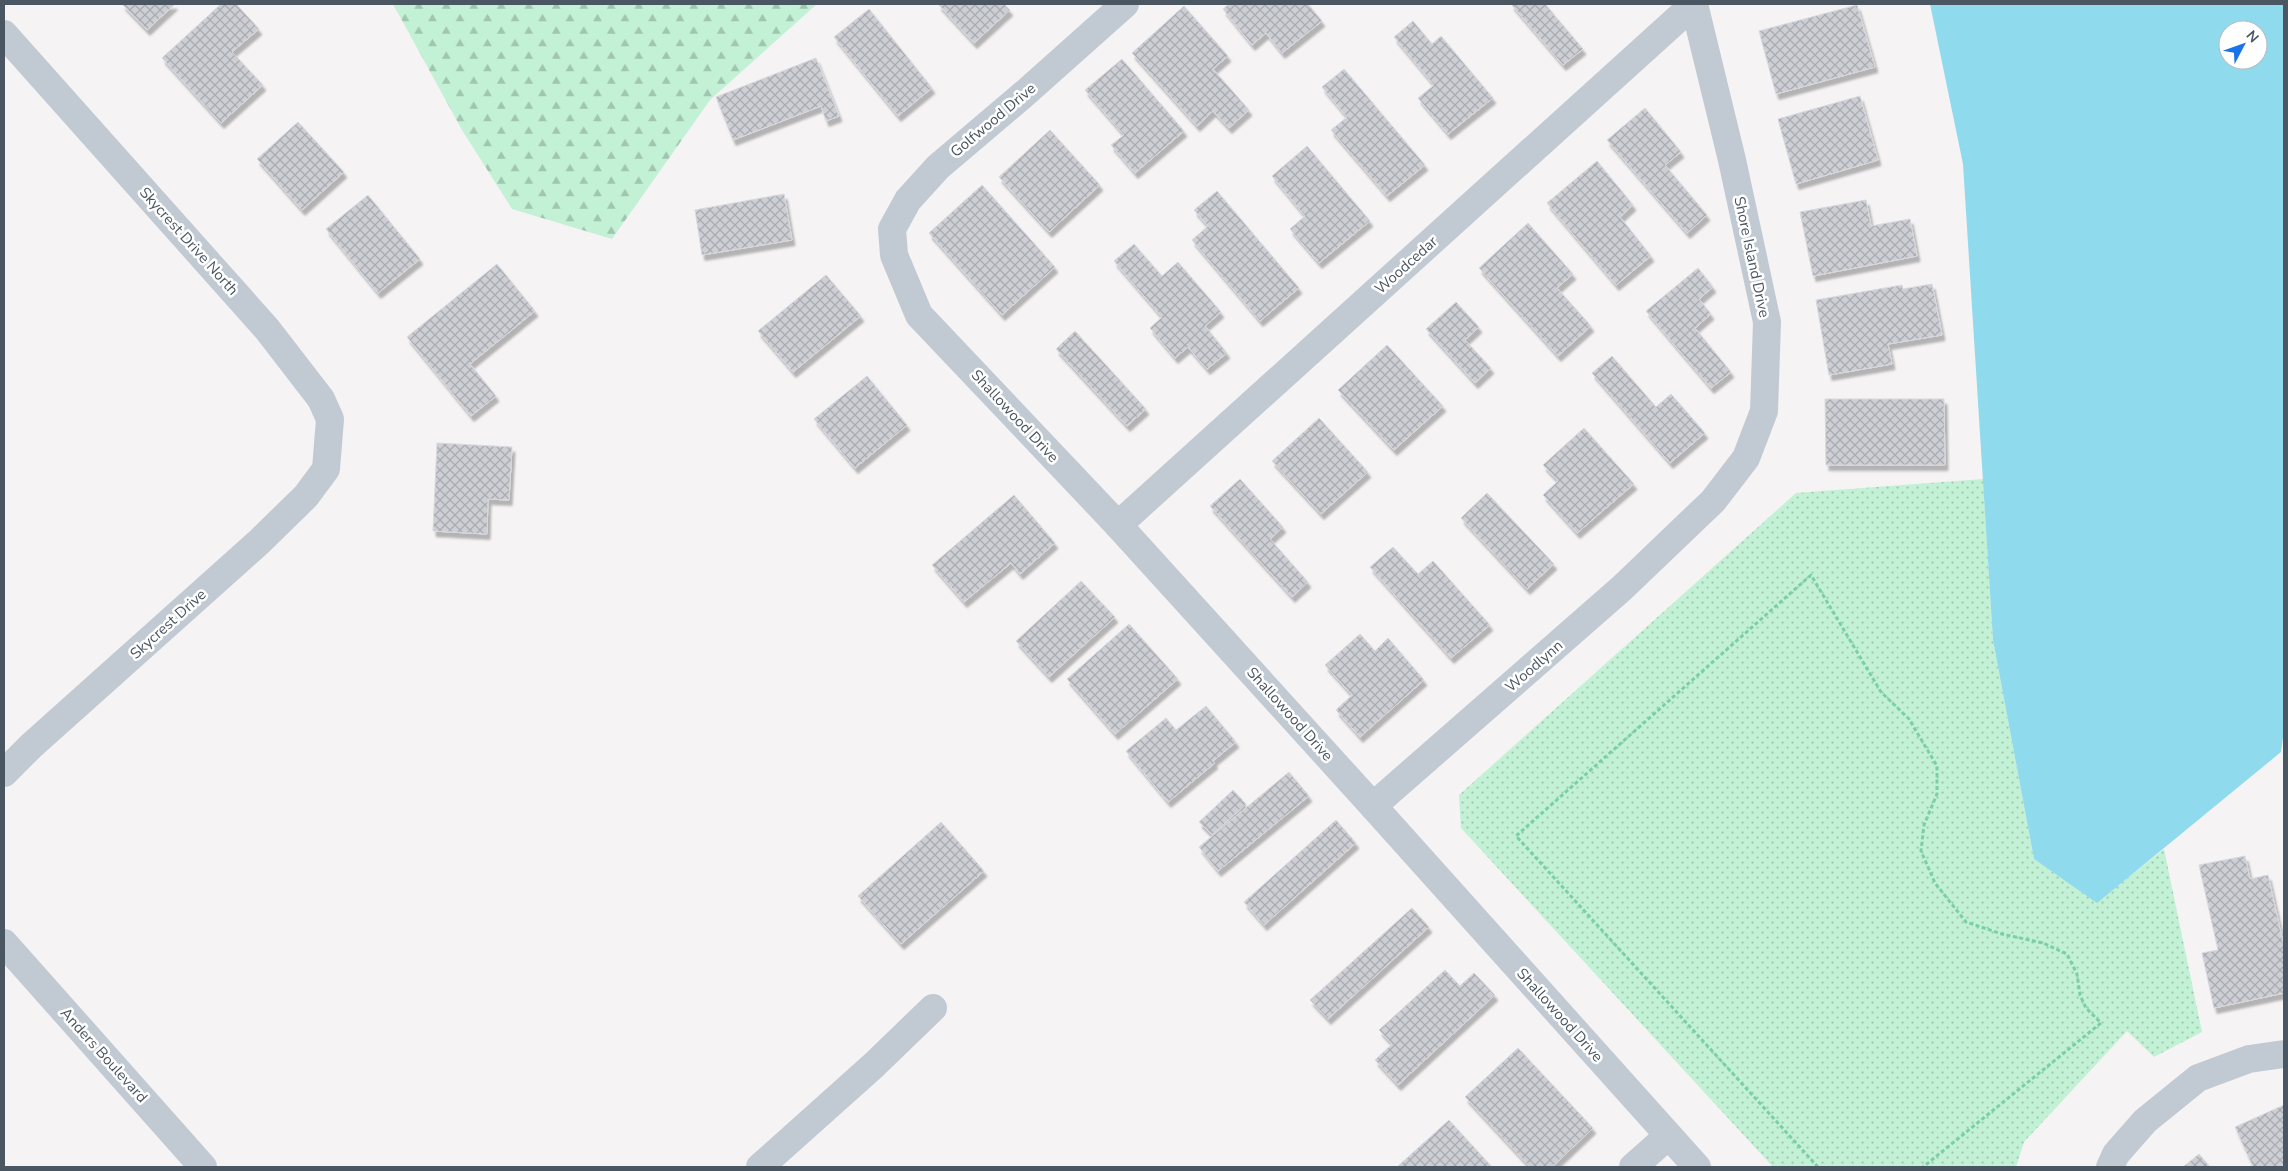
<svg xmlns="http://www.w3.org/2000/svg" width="2288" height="1171" viewBox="0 0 2288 1171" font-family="'Nunito Sans',sans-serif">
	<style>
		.green { fill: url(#green-dots) }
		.forest { fill: url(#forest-firs) }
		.water { fill: #90daee; fill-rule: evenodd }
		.building { fill: url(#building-cross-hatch); stroke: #d7d9de; filter: url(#shadow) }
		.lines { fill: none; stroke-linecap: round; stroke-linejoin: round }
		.path { stroke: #7ad0a6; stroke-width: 3; stroke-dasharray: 4 2.5; stroke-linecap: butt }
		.minor { stroke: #c1cad2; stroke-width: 28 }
		.labels { text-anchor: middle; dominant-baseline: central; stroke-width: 5; stroke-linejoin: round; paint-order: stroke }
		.street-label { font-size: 15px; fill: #4a5661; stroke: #fff }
	</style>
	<defs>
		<pattern id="green-dots" width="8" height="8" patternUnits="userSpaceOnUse" patternTransform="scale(1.25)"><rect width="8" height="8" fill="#c3f1d5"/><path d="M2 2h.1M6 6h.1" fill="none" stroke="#a0c6b0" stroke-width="1.8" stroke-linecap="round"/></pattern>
		<pattern id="forest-firs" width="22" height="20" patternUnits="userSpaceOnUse" patternTransform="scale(1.25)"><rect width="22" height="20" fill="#c3f1d5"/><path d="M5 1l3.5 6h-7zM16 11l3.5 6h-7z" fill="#a0c6b0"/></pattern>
		<pattern id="building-cross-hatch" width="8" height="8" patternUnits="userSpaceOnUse" patternTransform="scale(1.25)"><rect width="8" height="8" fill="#cdcfd5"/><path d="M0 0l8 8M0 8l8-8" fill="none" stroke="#a8abb0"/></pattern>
		<filter id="shadow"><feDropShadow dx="3" dy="5.5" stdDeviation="1" flood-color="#0004"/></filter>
	</defs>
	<rect width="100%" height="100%" fill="#f5f3f3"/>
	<path class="green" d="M1983,479L1993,640L2034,859L2097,902L2164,849L2202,1032L2154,1057L2127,1031L2024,1142L2016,1167H1773L1461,828L1459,795L1796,493Z"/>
	<path class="forest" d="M393,4H817L710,100L612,239L512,209L462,130Z"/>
	<path class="water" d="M1930,4H2284V730L2281,752L2097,903L2034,859L1993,640L1963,164ZM2228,30H2258V60H2228Z"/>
	<g class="building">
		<path d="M122,4H175L147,30Z"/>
		<path d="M221,4H236L259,29L232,52L263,85L221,123L162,58Z"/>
		<path d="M938,4H1004L1010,10L974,43Z"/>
		<path d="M1229,4H1308L1322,21L1282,53L1266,33L1252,45L1223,9Z"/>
		<path d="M1511,4H1545L1583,49L1563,65Z"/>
		<path d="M1857,5L1875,67L1776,94L1759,31Z"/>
		<path d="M1184,6L1228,56L1213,69L1249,110L1229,128L1213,111L1197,126L1132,53Z"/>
		<path d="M869,9L932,88L898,116L834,37Z"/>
		<path d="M1413,21L1432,44L1441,36L1493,98L1448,134L1418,98L1434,85L1394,37Z"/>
		<path d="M816,58L839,116L826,121L821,106L733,140L716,97Z"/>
		<path d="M1122,59L1184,131L1135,173L1111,145L1124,135L1085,90Z"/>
		<path d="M1344,69L1425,165L1387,196L1331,130L1347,117L1322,87Z"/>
		<path d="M1860,96L1878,160L1796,184L1778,119Z"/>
		<path d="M1645,108L1681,152L1665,165L1707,215L1687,233L1607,140Z"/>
		<path d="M298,122L344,172L302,210L257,159Z"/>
		<path d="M1050,130L1100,185L1049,232L999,177Z"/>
		<path d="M1307,146L1370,221L1319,263L1290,229L1305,216L1272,176Z"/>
		<path d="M1597,161L1633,205L1620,217L1651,256L1616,285L1547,203Z"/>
		<path d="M982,185L1055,267L1002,315L929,233Z"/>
		<path d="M1217,191L1299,288L1260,321L1192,240L1208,226L1194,210Z"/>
		<path d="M784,194L792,240L702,255L695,210Z"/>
		<path d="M368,195L420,259L378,293L326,229Z"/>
		<path d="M1866,200L1871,226L1910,219L1917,256L1813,276L1800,212Z"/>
		<path d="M1528,223L1573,274L1557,288L1591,326L1558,356L1479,268Z"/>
		<path d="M1134,244L1162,276L1178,262L1221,312L1205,326L1227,353L1207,369L1188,347L1175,358L1150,328L1162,317L1114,261Z"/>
		<path d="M497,264L535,311L470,364L496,396L471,416L407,337Z"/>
		<path d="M1698,268L1713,287L1699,299L1711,314L1695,328L1731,372L1711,388L1646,311Z"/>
		<path d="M826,275L861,316L793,372L758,331Z"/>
		<path d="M1932,284L1942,335L1888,344L1892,364L1829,375L1816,300L1902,285L1903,289Z"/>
		<path d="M1456,302L1479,327L1465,340L1491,368L1475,383L1426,329Z"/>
		<path d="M1075,331L1146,409L1127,426L1056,349Z"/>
		<path d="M1387,345L1443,406L1394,450L1338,390Z"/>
		<path d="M1612,356L1656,407L1671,394L1705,433L1670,463L1592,373Z"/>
		<path d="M867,376L907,425L855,468L814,419Z"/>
		<path d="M1825,399H1944L1945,465H1826Z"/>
		<path d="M1319,418L1368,472L1321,514L1272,461Z"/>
		<path d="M1584,428L1634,484L1577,533L1543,495L1558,481L1543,465Z"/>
		<path d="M437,443L512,447L509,500L488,499L487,534L433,531Z"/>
		<path d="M1240,479L1283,527L1270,539L1308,582L1292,597L1210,506Z"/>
		<path d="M1487,493L1554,564L1527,589L1461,518Z"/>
		<path d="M1014,495L1055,543L1020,574L1011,563L964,602L932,565Z"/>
		<path d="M1393,547L1418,574L1433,561L1490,625L1451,658L1370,567Z"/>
		<path d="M1081,581L1115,617L1049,677L1016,641Z"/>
		<path d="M1129,624L1178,679L1115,734L1067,679Z"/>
		<path d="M1360,634L1375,651L1388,638L1424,680L1360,737L1336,710L1352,695L1325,665Z"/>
		<path d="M1206,706L1236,742L1213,761L1215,763L1168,802L1126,751L1166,718L1176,730Z"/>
		<path d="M1289,772L1309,796L1218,871L1199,847Z"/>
		<path d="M1233,790L1246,804L1212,835L1199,822Z"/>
		<path d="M1336,820L1356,843L1264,925L1244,902Z"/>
		<path d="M941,822L984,871L901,944L858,896Z"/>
		<path d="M2245,856L2250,879L2268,875L2284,947V993L2214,1008L2202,953L2218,950L2199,865Z"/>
		<path d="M1412,908L1429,927L1328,1019L1310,1000Z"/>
		<path d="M1445,970L1460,986L1474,973L1495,995L1398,1085L1375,1060L1392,1044L1379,1030Z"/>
		<path d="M1518,1048L1593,1128L1552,1167H1530L1465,1097Z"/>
		<path d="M2284,1105V1167H2253L2235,1127Z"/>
		<path d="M1449,1120L1492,1167H1397Z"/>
		<path d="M2199,1154L2210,1167H2183Z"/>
	</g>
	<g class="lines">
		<path class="path" d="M1818,1167L1516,836L1811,575L1881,692L1909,719L1937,766V794L1924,825L1921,851L1935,883L1966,922L2002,934L2043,943L2067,954L2077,974L2080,995L2086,1008L2101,1023L1923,1167"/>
		<g class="minor">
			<path d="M1125,4L1024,94L938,167L908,200L892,229L894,255L919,315L1118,525L1373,806L1697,1167"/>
			<path d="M4,34L267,329L321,399L330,419L326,469L306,496L259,542L31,746L4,773"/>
			<path d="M1118,525L1694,4"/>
			<path d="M1373,806L1622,588L1713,501L1746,458L1764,411L1767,322L1732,160L1694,4"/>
			<path d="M4,943L203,1167"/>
			<path d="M760,1167L874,1065L933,1008"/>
			<path d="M1633,1167L1668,1136"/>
			<path d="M2110,1167L2116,1154L2145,1121L2198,1078L2249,1059L2284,1054"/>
		</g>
	</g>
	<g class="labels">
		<g class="street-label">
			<text transform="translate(993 120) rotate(-40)">Golfwood Drive</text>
			<text transform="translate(189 241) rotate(48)">Skycrest Drive North</text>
			<text transform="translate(1752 257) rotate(78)">Shore Island Drive</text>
			<text transform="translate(1406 265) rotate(-42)">Woodcedar</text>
			<text transform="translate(1015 416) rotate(47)">Shallowood Drive</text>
			<text transform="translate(168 624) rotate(-42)">Skycrest Drive</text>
			<text transform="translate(1534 666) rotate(-41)">Woodlynn</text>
			<text transform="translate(1290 714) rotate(48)">Shallowood Drive</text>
			<text transform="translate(1560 1015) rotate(48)">Shallowood Drive</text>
			<text transform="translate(104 1055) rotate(48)">Anders Boulevard</text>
		</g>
	</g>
	<rect width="2288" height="1171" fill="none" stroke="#4a5661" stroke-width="10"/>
	<g transform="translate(2243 45) rotate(49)"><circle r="24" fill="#ffffff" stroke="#b7bbc0"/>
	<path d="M0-4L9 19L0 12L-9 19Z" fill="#1a73e8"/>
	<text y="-8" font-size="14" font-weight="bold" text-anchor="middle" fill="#4a5661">N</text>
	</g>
</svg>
